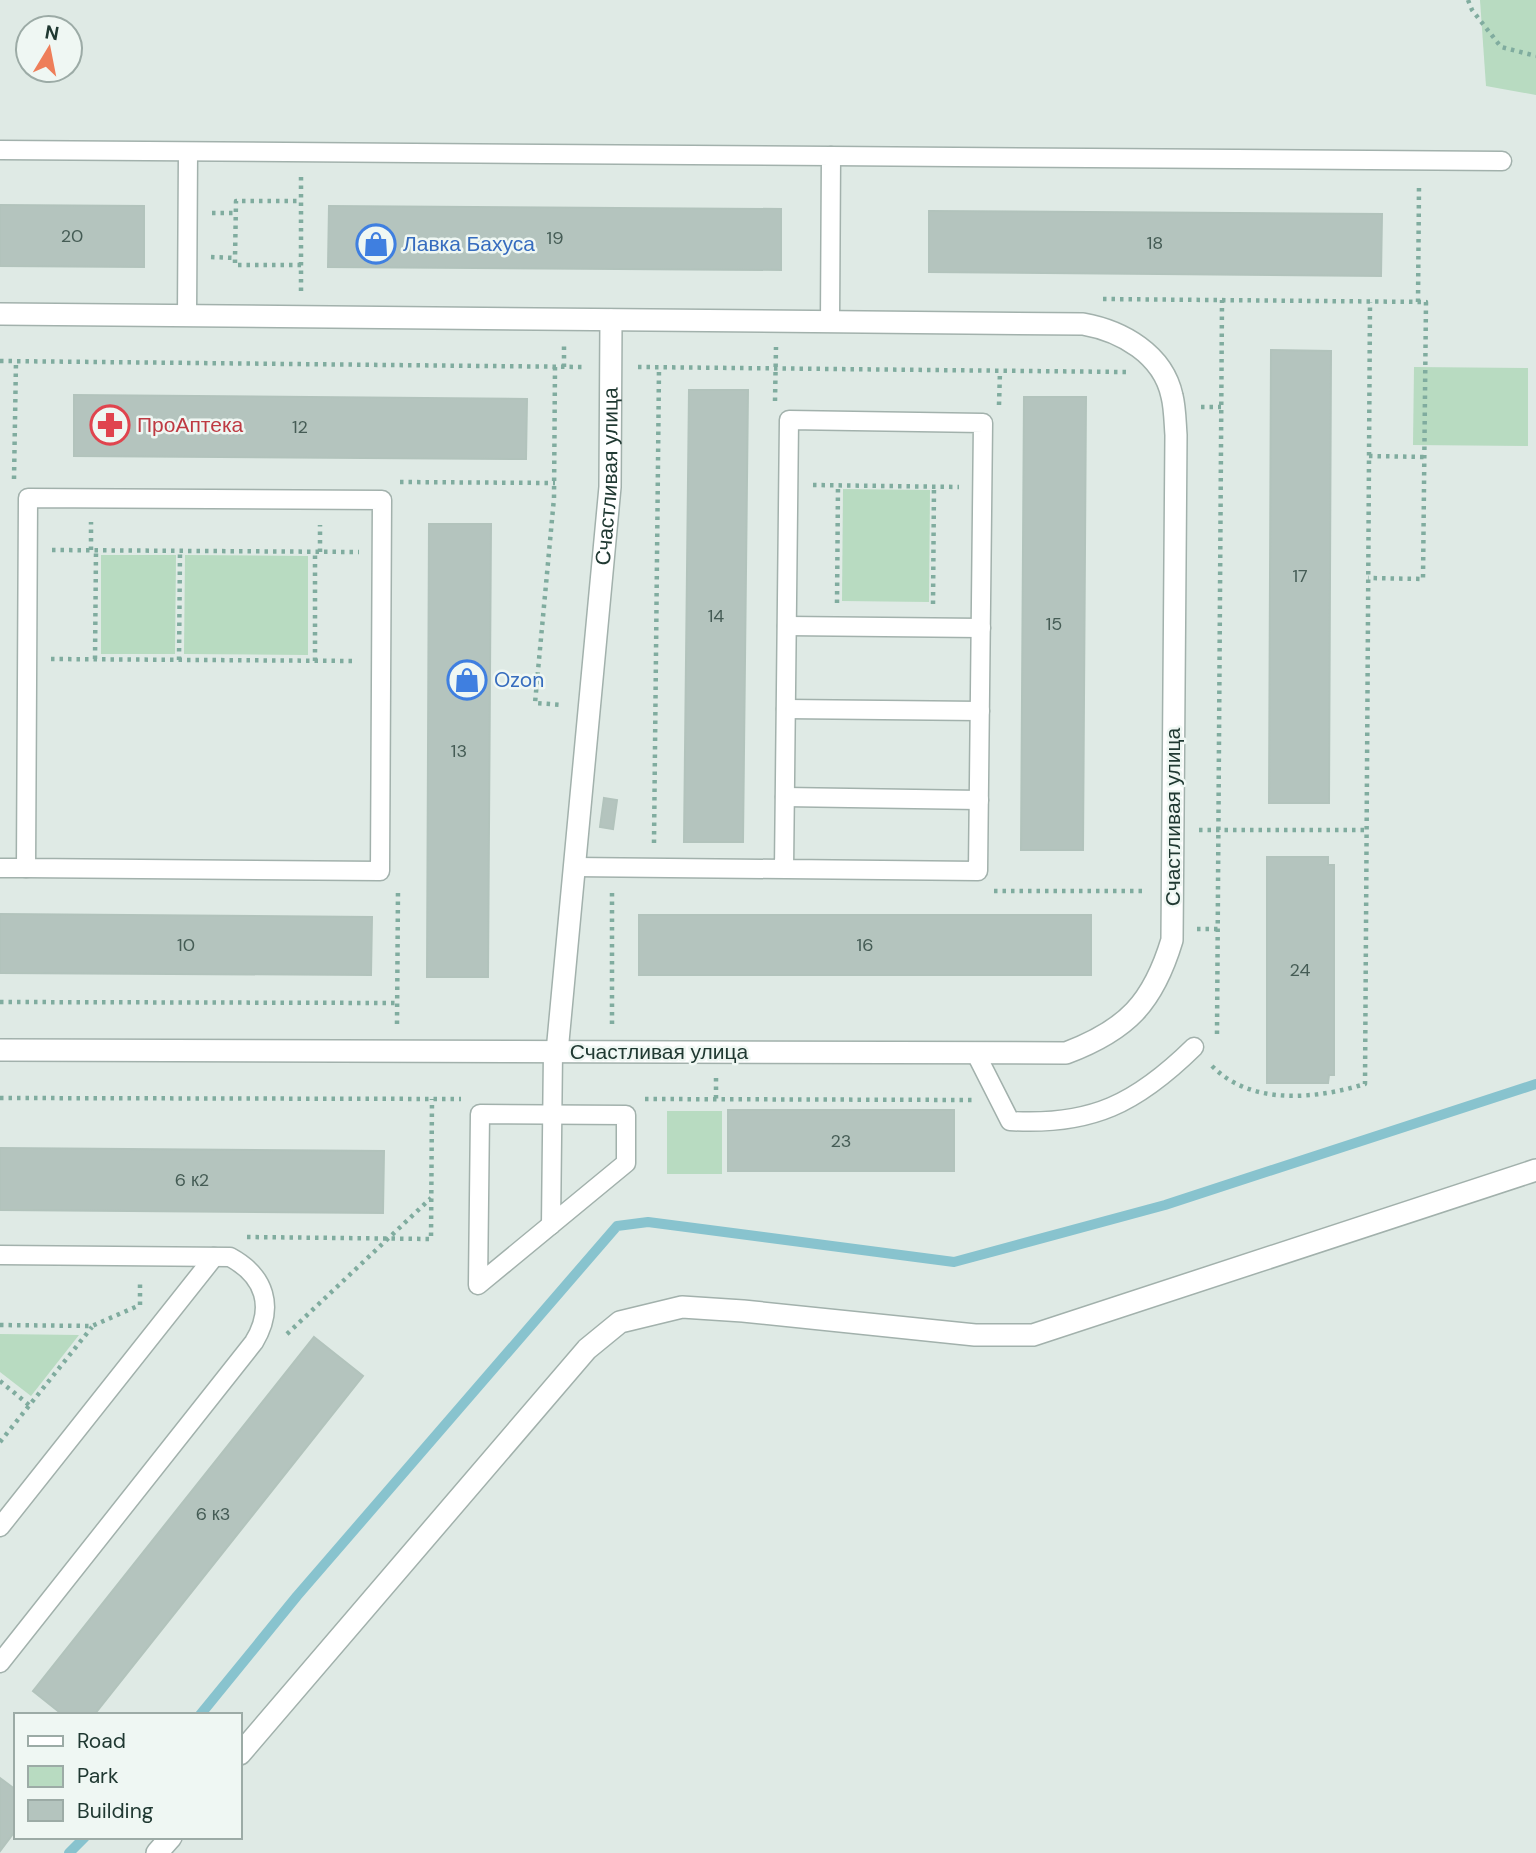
<svg xmlns="http://www.w3.org/2000/svg" width="1536" height="1853" viewBox="0 0 1536 1853" font-family="'DM Sans',sans-serif">
	<style>
		.green { fill: #b8dbc1 }
		.lines { fill: none; stroke-linecap: round; stroke-linejoin: round }
		.stream { stroke: #88c3ce; stroke-width: 10 }
		.building { fill: #b4c4be; stroke: #b2c3bc; stroke-width: 2 }
		.service-casing { stroke: #a2b1ac; stroke-width: 21 }
		.minor-casing { stroke: #a2b1ac; stroke-width: 24 }
		.path { stroke: #80ac9f; stroke-width: 4.5; stroke-dasharray: 3.5 5; stroke-linecap: butt }
		.service { stroke: #fff; stroke-width: 18 }
		.minor { stroke: #fff; stroke-width: 21 }
		.labels { text-anchor: middle; dominant-baseline: central; stroke-width: 5; stroke-linejoin: round; paint-order: stroke }
		.number-label { font-size: 18px; fill: #455c55 }
		.shop-label { font-size: 21px; fill: #366cbe; stroke: #eff7f3; text-anchor: start }
		.health-label { font-size: 21px; fill: #be3a42; stroke: #eff7f3; text-anchor: start }
		.street-label { font-size: 21px; fill: #203932; stroke: #eff7f3 }
	</style>
	<rect width="100%" height="100%" fill="#dfeae5"/>
	<g class="green">
		<path d="M1480,0H1536V95L1486,86Z"/>
		<path d="M1414,367L1528,368V446L1413,445Z"/>
		<path d="M843,489L930,490L929,602L842,601Z"/>
		<path d="M101,555H176L175,654H101Z"/>
		<path d="M185,555L308,556V655L184,654Z"/>
		<rect x="667" y="1111" width="55" height="63"/>
		<path d="M0,1334L79,1335L31,1396L0,1372Z"/>
	</g>
	<g class="lines">
		<g class="stream">
			<path d="M200,1715L297,1596L617,1226L648,1222L954,1262L1165,1205L1536,1084"/>
			<path d="M69,1853L85,1837"/>
		</g>
	</g>
	<g class="building">
		<path d="M0,205L144,206V267L0,266Z"/>
		<path d="M329,206L781,209V270L328,267Z"/>
		<path d="M929,211L1382,214L1381,276L929,272Z"/>
		<path d="M1271,350L1331,351L1329,803H1269Z"/>
		<path d="M689,390H748L743,842H684Z"/>
		<path d="M74,395L527,399L526,459L74,456Z"/>
		<path d="M1024,397H1086L1083,850H1021Z"/>
		<path d="M429,524H491L488,977H427Z"/>
		<path d="M604,798L617,800L613,829L600,827Z"/>
		<path d="M1267,857H1328V865H1334V1075H1329L1328,1083H1267Z"/>
		<path d="M0,914L372,917L371,975L0,973Z"/>
		<rect x="639" y="915" width="452" height="60"/>
		<rect x="728" y="1110" width="226" height="61"/>
		<path d="M0,1148L384,1151L383,1213L0,1210Z"/>
		<path d="M314,1337L363,1376L94,1715H63L33,1691Z"/>
		<path d="M0,1778L16,1790V1830L0,1851Z"/>
	</g>
	<g class="lines">
		<g class="service-casing">
			<g id="service">
				<path d="M0,150L831,156L830,322"/>
				<path d="M831,156L1502,161"/>
				<path d="M187,316L188,152"/>
				<path d="M28,498L382,500L380,871L26,868Z"/>
				<path d="M787,626L981,628"/>
				<path d="M786,709L980,711"/>
				<path d="M785,797L979,800"/>
				<path d="M574,867L978,871L983,423L789,420L784,869"/>
				<path d="M0,868H26"/>
				<path d="M975,1052L1010,1121C1092,1126 1137,1103 1194,1047"/>
				<path d="M480,1114L626,1115V1163L478,1285Z"/>
				<path d="M551,1225L553,1052"/>
				<path d="M0,1255L230,1257C265,1276 275,1307 254,1342L0,1663"/>
				<path d="M0,1527L214,1257"/>
			</g>
		</g>
		<g class="minor-casing">
			<g id="minor">
				<path d="M0,314L1083,324C1122,331 1163,354 1172,396C1175,408 1175,422 1176,435L1172,940C1153,1003 1127,1030 1066,1053L0,1050"/>
				<path id="s1" d="M557,1052L610,487L611,320"/>
				<path d="M240,1754L587,1349L620,1322L682,1307L743,1311L975,1335H1033L1536,1170"/>
				<path d="M157,1853L171,1837"/>
			</g>
		</g>
		<g class="path">
			<path d="M1468,0L1472,10L1501,47L1536,56"/>
			<path d="M212,213H236"/>
			<path d="M211,257L235,258"/>
			<path d="M301,265H235V258L236,201H301"/>
			<path d="M301,291V177"/>
			<path d="M1103,299L1426,302L1423,579L1368,578"/>
			<path d="M1418,302L1419,186"/>
			<path d="M0,361L584,367"/>
			<path d="M555,367L554,498L535,703L563,705"/>
			<path d="M564,367V345"/>
			<path d="M638,367L1126,372"/>
			<path d="M775,401L776,347"/>
			<path d="M999,405L1000,371"/>
			<path d="M1201,407H1221"/>
			<path d="M1369,456L1424,457"/>
			<path d="M14,479L16,361"/>
			<path d="M400,482L555,483"/>
			<path d="M813,485L959,487"/>
			<path d="M52,550L359,552"/>
			<path d="M91,550V522"/>
			<path d="M320,552V525"/>
			<path d="M837,603L838,485"/>
			<path d="M933,604L934,486"/>
			<path d="M51,659L357,661"/>
			<path d="M95,659L96,551"/>
			<path d="M179,660L180,551"/>
			<path d="M315,661V552"/>
			<path d="M1199,830H1367"/>
			<path d="M654,843L659,368"/>
			<path d="M994,891H1146"/>
			<path d="M612,893V1024"/>
			<path d="M1197,929H1218"/>
			<path d="M0,1002L397,1003"/>
			<path d="M397,1024L398,889"/>
			<path d="M1217,1034L1222,300"/>
			<path d="M1212,1066C1251,1106 1316,1099 1365,1084L1370,302"/>
			<path d="M716,1078V1099"/>
			<path d="M0,1098L461,1099"/>
			<path d="M645,1099L972,1100"/>
			<path d="M247,1237L431,1239L432,1099"/>
			<path d="M0,1325L92,1326L140,1305V1280"/>
			<path d="M287,1334L431,1198"/>
			<path d="M0,1381L29,1405"/>
			<path d="M0,1442L92,1327"/>
		</g>
		<use href="#service" class="service"/>
		<use href="#minor" class="minor"/>
	</g>
	<defs>
		<g id="shop-ring" transform="scale(2.0125)"><circle r="9.5" fill="#eff7f3" stroke="#3f7fe0" stroke-width="1.5"/><path d="M-5-2.5h2.3a2.7 3.5 0 0 1 5.4 0H5L5.5 6h-11ZM-1.5-2.5h3a1.5 2.3 0 0 0-3 0Z" fill="#3f7fe0"/></g>
		<g id="pharmacy-ring" transform="scale(2.0125)"><circle r="9.5" fill="#eff7f3" stroke="#e0444e" stroke-width="1.5"/><path d="M-2-6h4v4h4v4h-4v4h-4v-4h-4v-4h4Z" fill="#e0444e"/></g>
	</defs>
	<g fill-rule="evenodd">
		<use href="#shop-ring" x="376" y="244"/>
		<use href="#pharmacy-ring" x="110" y="425"/>
		<use href="#shop-ring" x="467" y="680"/>
	</g>
	<g class="labels">
		<g class="number-label">
			<text x="72" y="236">20</text>
			<text x="555" y="238">19</text>
			<text x="1155" y="243">18</text>
			<text x="300" y="427">12</text>
			<text x="1300" y="576">17</text>
			<text x="716" y="616">14</text>
			<text x="1054" y="624">15</text>
			<text x="459" y="751">13</text>
			<text x="186" y="945">10</text>
			<text x="865" y="945">16</text>
			<text x="1300" y="970">24</text>
			<text x="841" y="1141">23</text>
			<text x="192" y="1180">6 к2</text>
			<text x="213" y="1514">6 к3</text>
		</g>
		<g class="shop-label">
			<text x="403" y="244">Лавка Бахуса</text>
			<text x="494" y="680">Ozon</text>
		</g>
		<g class="health-label">
			<text x="137" y="425">ПроАптека</text>
		</g>
		<g class="street-label">
			<text stroke="none"><textPath href="#s1" startOffset="578">Счастливая улица</textPath></text>
			<text transform="translate(1173 817) rotate(-90)">Счастливая улица</text>
			<text x="659" y="1052">Счастливая улица</text>
		</g>
	</g>
	<rect x="14" y="1713" width="228" height="126" fill="#eff7f3" stroke="#9caba6" stroke-width="2"/>
	<rect x="28" y="1736" width="35" height="10" fill="#ffffff" stroke="#9caba6" stroke-width="2"/>
	<text x="77" y="1748" font-size="21" fill="#203932">Road</text>
	<rect x="28" y="1766" width="35" height="21" fill="#b8dbc1" stroke="#9caba6" stroke-width="2"/>
	<text x="77" y="1783" font-size="21" fill="#203932">Park</text>
	<rect x="28" y="1800" width="35" height="21" fill="#b4c4be" stroke="#9caba6" stroke-width="2"/>
	<text x="77" y="1818" font-size="21" fill="#203932">Building</text>
	<g transform="translate(49 49) rotate(10)"><circle r="33" fill="#eff7f3" stroke="#9caba6" stroke-width="2"/>
	<path d="M0-5L12 26L0 18L-12 26Z" fill="#ee7e59"/>
	<text y="-10" font-size="19" font-weight="bold" text-anchor="middle" fill="#203932">N</text>
	</g>
</svg>
